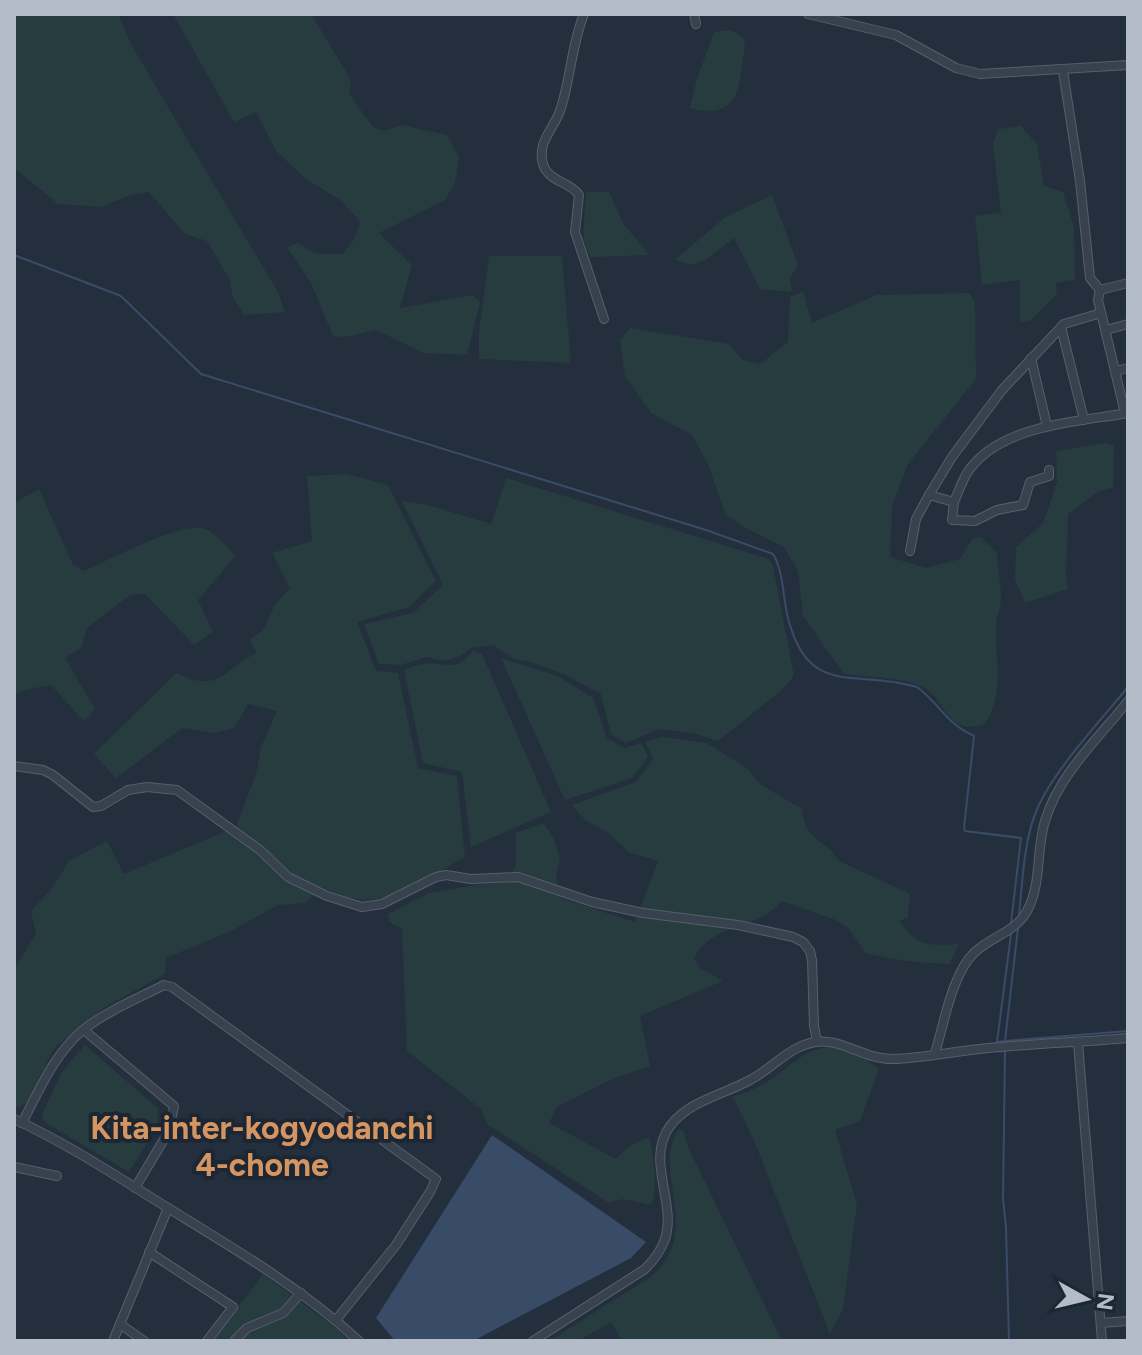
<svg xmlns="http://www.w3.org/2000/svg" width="1142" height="1355" viewBox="0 0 1142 1355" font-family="Figtree,sans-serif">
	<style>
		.green { fill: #263c3f }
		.water { fill: #394c67 }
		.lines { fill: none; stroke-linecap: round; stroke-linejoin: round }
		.stream { stroke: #394c67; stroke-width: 2 }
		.minor-casing { stroke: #565f6c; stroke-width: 10 }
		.minor { stroke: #38414e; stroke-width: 8 }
		.labels { text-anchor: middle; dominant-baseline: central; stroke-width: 8; stroke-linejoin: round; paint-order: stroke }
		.neighbourhood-label { font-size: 32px; font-weight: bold; fill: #d59563; stroke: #1d2633 }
	</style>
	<rect width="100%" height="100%" fill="#242f3e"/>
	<g class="green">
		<path d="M14,14H118L132,46L279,294L285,312L244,315L233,298L230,280L207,241L185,234L149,192L130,195L102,207L58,204L14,168Z"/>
		<path d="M173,14H311L351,80L349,94L373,127L384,131L401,125L447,135L459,157L455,183L445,200L379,233L412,265L400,308L473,295L480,302L467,355L424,353L376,330L345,337L333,336L312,285L287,247L298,243L316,254H342L352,243L361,222L339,199L306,179L276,151L256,112L234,122Z"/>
		<path d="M730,30L743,37L745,44C739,82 743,122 690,108L696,82L714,32Z"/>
		<path d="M1021,126L1037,144L1044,186L1063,192L1074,227L1075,280L1056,283L1057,294L1030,321L1020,322V280L982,285L975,216L1001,212L993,145L998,129Z"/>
		<path d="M586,192H609L624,225L650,255L590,257L583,238Z"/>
		<path d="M772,195L798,265L790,278L792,289L790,292L760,289L734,238L705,260L692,265L675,260L724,218Z"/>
		<path d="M489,256H562L571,363L479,359V331Z"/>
		<path d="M803,292L812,323L877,295L970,293L975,303L976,379L908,464L892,506L890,557L926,568L960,559L973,538L981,537L997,553C997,568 1001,582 1001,596C1002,606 996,617 996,627C995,661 1005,693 985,724C943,737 948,697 920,686C900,677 866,677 844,674L803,616L798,571L784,547L746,528L725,514L708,464L692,435L651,413L625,376L620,340L630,328L729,344L742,360L760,364L788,342L790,297Z"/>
		<path d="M1106,443L1114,446L1113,488L1099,491L1068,514L1066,577L1068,589L1025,603L1015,579L1016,547L1043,523L1057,482L1056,451Z"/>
		<path d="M346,474L388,485L436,581L409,607L357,622L376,671L398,673L418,768L457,776L465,857C434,874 394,905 356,899C345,898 332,891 321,887L305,903L278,905L231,931L166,958L165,974L104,1008L55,1047L26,1104L14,1108V969L36,934L31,911L53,887L69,861L107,841L124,874L236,827L256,774L261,747L277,711L248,704L234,728L214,733L182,728L116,778L94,754L176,673C221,694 220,670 257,653L249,639C265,633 266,623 273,609C277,601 284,595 290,588L272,553L312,541L307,476Z"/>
		<path d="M506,478L769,559L773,566L794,676L781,691L718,741L693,733L658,729L626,743L611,734L601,694L564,674L530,662L514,659L493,645L471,648L460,656L445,661L426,657L401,665L379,664L364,624L413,613L443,585L402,501L428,505L491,524Z"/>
		<path d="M39,489L73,565L83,571C108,561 178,523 201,528C214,530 226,547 236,555L198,600L213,632L194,645L145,594H131L87,628L82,647L65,658L95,709L84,721L51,685L24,690L14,695V503Z"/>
		<path d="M473,650L482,654L551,812L471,847L462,772L423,763L404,670C410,668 418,664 424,664C444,661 458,674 473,650Z"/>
		<path d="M501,658L558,676L593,698L607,738L624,748L641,743L648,757L632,778L565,800Z"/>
		<path d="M662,737L707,743L748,769L760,784L802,809C805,843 826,838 839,861L910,894L908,917L899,921C919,948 927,945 959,944L949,964C920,963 893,960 866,953L848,928L836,920L781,901C762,929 709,923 694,959L700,968L723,981L640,1016L650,1066L614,1078L557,1107L549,1123L616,1159L629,1146L649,1137C654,1151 658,1193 651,1205L623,1199L609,1203L487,1124L481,1109L407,1051L402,929L389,922L388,914L429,893L482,884L504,883L516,866V833L543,823L552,835L560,858L556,876L560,898L635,922L658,861L629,852L608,833L585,820L572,805L636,782L653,759L645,742Z"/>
		<path d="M85,1045L159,1109L156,1129L129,1172L44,1122L42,1114L62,1072Z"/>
		<path d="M832,1047L866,1060L879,1069L860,1121L835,1130L857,1205L843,1309L830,1334L755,1143L733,1097C743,1093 755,1089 764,1084C788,1070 802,1048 832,1047Z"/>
		<path d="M678,1130L683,1131L688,1147L782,1341H622L611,1322L578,1341H549L652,1276C704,1229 651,1173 678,1130Z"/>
		<path d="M263,1274L332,1325L350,1341H212Z"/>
	</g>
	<path class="water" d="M492,1135L646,1242L631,1258L473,1341H395L376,1318Z"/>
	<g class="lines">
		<g class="stream">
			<path d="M14,255L121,296L201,374L706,530L773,554C783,570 783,595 787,614C807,700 854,668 917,687C941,705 944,722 974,736L964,828L965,831L1021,838L1011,923"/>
			<path d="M1019,917C1022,885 1024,836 1038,807C1055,769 1101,720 1128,687"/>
			<path d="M1018,928L1005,1041L1128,1031"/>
			<path d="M1005,1045V1041L997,1042L1011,934"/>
			<path d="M1005,1051L1003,1199L1006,1227L1009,1341"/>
		</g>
		<g class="minor-casing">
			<g id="minor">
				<path d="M584,14C571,46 571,79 560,111C556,122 547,133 543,145C541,152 541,162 545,169C553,182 571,183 579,195L575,232L604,319"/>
				<path d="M694,14L696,24"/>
				<path d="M808,14L896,35L956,68L980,74L1128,65"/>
				<path d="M1063,71L1080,181L1090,278L1100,290"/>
				<path d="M1100,290L1098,300L1125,413"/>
				<path d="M1100,290L1128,283"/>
				<path d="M1061,327L1084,420"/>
				<path d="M1106,330L1128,324"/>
				<path d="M1031,358L1047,426"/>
				<path d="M1116,371L1128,368"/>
				<path d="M929,495L954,502C958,492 962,482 967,473C998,425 1077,422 1128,413"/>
				<path d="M954,502L952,520L975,521L997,510L1023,505L1030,482L1049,476V470"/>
				<path d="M910,551L916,519L929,495L952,457L1002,390L1064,324L1101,313"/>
				<path d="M14,766L43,770L53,775L93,807L101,806L128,790L147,787L177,790L260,850L288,877L327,896L362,907L382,904L436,877L446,875L471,879L518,877L592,902L643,913L738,925L793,937L803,942L810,951L812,960L814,1026L817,1041"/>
				<path d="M84,1030L174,1106L169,1131L135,1188"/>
				<path d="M1078,1043L1102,1341"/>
				<path d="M935,1053C944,1024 952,973 975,952C992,936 1016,932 1027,911C1042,884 1036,849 1045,821C1059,774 1098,739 1128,701"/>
				<path d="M14,1119C68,1144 118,1177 168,1208C235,1249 301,1288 359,1341"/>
				<path d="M22,1123C39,1091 54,1054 83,1030C107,1011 137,999 164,985L172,987L436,1179L430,1192L396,1245L336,1320"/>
				<path d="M14,1167L57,1176"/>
				<path d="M149,1252L233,1307L207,1341"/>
				<path d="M1101,1323L1128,1321"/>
				<path d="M120,1324L144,1341"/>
				<path d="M113,1341L168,1208"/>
				<path d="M234,1341L247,1328L283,1313L301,1293"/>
				<path d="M533,1341L645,1269C654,1260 661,1251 665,1239C677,1203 645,1160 670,1126C689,1101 722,1095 748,1081C771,1070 790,1045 816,1042C840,1038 864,1059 892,1059C928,1058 964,1049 1001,1047C1043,1043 1086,1042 1128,1038"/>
			</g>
		</g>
		<use href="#minor" class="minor"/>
	</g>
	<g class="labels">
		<g class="neighbourhood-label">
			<text x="262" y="1128">Kita-inter-kogyodanchi<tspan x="262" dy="37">4-chome</tspan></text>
		</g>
	</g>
	<rect width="1142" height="1355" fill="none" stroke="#b4bcc9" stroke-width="32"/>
	<g transform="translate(1086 1299) rotate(98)" stroke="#1d2633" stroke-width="6" paint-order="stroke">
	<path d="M0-6L14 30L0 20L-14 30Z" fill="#b4bcc9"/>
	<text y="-12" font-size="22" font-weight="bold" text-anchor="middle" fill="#b4bcc9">N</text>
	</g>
</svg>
